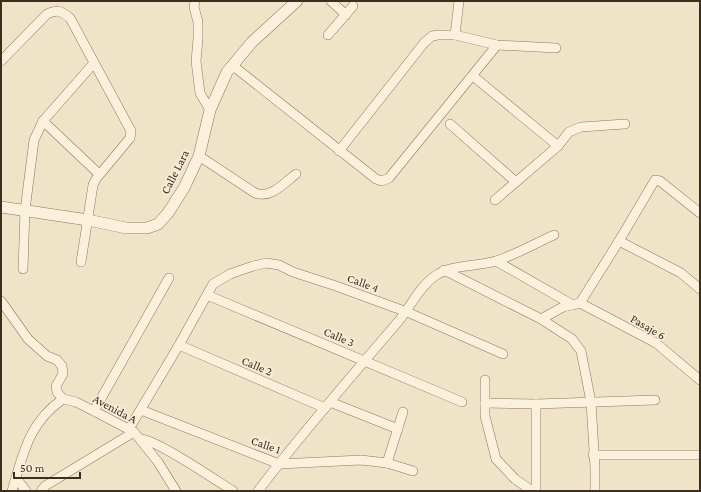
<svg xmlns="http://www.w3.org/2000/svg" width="701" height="492" viewBox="0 0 701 492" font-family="'Crimson Pro',serif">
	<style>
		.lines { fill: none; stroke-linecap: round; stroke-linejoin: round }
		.minor-casing { stroke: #8d765c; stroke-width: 10 }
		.tertiary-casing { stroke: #8d765c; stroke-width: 12 }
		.minor { stroke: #faf1dc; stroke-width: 9 }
		.tertiary { stroke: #faf1dc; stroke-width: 11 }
		.labels { text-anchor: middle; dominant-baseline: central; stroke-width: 3.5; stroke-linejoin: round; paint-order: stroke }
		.street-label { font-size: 12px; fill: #3d2e20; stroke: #f7eed8 }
	</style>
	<rect width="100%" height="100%" fill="#f0e4c8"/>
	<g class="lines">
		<g class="minor-casing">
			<g id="minor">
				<path d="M195,1L194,7L198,22V39L196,61L200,93L210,110"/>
				<path d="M331,1L346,15"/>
				<path d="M328,35L353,6"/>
				<path d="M455,35L459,1"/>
				<path d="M1,61L47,14C58,9 61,11 70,18L131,131L130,138L96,179L93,185L81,262"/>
				<path d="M232,65L376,179L382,181L389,178L497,45"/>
				<path d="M473,76L558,146"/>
				<path d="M43,121L99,174"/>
				<path d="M450,124L516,182"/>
				<path d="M339,151L424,43L432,36L438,35H455L497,45L556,48"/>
				<path d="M199,156L255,193C271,199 284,183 296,174"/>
				<path d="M495,200L558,146L569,132L581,127L625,124"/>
				<path d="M619,241L681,273L700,289"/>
				<path d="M496,261L573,305"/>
				<path d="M23,269L25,210L34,140L43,121L94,63"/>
				<path d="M444,270L541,319L563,307L580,303L619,241L655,180L660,181L700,213"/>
				<path d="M207,295L462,402"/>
				<path d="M1,301L28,339L47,356L57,360L62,366L63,374L56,386L57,392L63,399"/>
				<path d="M580,303L656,343L700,380"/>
				<path d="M541,319L572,339L581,351L591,402L595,468V491"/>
				<path d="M179,345L325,408"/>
				<path d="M485,380V416L496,459L515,479L532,491"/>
				<path d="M63,399L76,402L94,411L134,432L158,462L176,491"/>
				<path d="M330,402L398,429"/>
				<path d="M485,403L536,404L655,400"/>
				<path d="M536,404V491"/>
				<path d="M141,410L279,464L361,460L387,463L413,471"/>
				<path d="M94,411L169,278"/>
				<path d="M129,429L179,345L213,284L230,274L253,266L266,263L279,265L293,272L336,286L407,312L503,354"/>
				<path d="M140,439C154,438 217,481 233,491"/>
				<path d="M593,455H700"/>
				<path d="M387,463L403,412"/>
				<path d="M16,478L26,491"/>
				<path d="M12,491C23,454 29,422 63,399"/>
				<path d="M41,491L45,486L134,432"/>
				<path d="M258,491C302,433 350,378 397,323C410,308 419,287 435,276C452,264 476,267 496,261C515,255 536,243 554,235"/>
			</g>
		</g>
		<g class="tertiary-casing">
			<path id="tertiary" d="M1,207L88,220L126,228H147L158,224L168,213L184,188L199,156L210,110L227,72L252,42L297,1"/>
		</g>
		<use href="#minor" class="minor"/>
		<use href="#tertiary" class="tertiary"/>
	</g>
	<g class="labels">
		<g class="street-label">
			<text transform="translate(175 172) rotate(-63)">Calle Lara</text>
			<text transform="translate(363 283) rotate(20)">Calle 4</text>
			<text transform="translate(648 327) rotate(30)">Pasaje 6</text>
			<text transform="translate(339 337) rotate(23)">Calle 3</text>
			<text transform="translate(257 366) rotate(23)">Calle 2</text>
			<text transform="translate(115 409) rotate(28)">Avenida A</text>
			<text transform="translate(266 445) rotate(19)">Calle 1</text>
		</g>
	</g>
	<rect width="701" height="492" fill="none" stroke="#3d2e20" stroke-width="4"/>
	<path d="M14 472v6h66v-6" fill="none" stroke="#3d2e20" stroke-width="2"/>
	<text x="20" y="472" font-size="12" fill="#3d2e20" stroke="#f7eed8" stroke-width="3" paint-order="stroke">50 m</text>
</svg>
